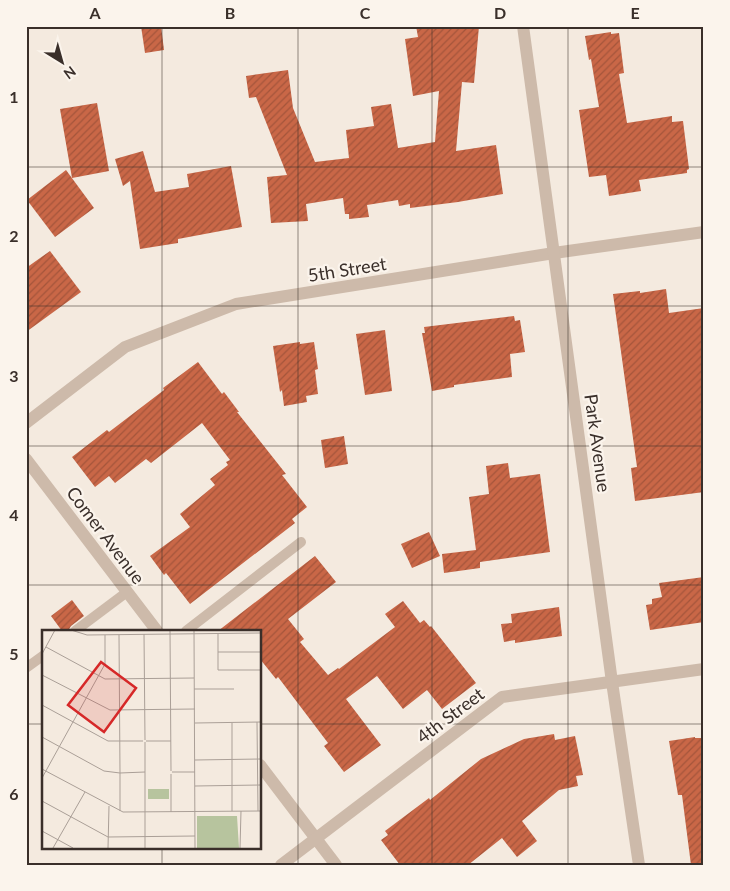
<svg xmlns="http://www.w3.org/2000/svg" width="730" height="891" viewBox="0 0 730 891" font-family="Lato,sans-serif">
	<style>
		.building { fill: url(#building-hatch) }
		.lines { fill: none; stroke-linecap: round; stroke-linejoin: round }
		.service { stroke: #cdbaaa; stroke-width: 10 }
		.minor { stroke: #cdbaaa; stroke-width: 12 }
		.tertiary { stroke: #cdbaaa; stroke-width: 12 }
		.grid { fill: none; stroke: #3a2f2a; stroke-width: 1; stroke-opacity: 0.55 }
		.labels { text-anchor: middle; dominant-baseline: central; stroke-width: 4.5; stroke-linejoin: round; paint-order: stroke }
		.street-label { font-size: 18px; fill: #3a2f2a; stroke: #fbf4ec }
		.inset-road { fill: none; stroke: #aa9f97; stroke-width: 1 }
		.view { fill: #d62828; fill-opacity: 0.15; stroke: #d62828; stroke-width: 2.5 }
		.inset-edge { fill: none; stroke: #3a2f2a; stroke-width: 2.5 }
		.neatline { fill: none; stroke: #3a2f2a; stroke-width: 2 }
		.grid-label { font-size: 16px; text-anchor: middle; font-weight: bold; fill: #3a2f2a }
	</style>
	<defs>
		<pattern id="building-hatch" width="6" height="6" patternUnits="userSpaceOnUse" patternTransform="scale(1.25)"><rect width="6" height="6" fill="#c96747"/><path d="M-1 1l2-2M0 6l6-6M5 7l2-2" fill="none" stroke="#a4553b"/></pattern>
	</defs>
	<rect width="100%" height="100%" fill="#f4eadf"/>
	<g class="building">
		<path d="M141,26H161L164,50L145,53Z"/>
		<path d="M416,26H479L474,83L462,82L456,151L496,145L503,194L458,202L410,208V204L399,206L398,200L367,205L369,217L349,219V214H345L343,198L306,204L308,221L271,223L267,177L287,175L256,97L249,98L246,76L288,70L293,108L315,162L349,158L346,130L374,126L371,107L391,104L398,148L435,142L439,91L413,96L405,39L418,37Z"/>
		<path d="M611,32V34L619,33L624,73L619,74L627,123L672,116V122L683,121L689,169L687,170V173L639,180L641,191L609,196L606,175L589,177L579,110L599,107L591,59L589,60L585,36Z"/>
		<path d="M97,103L109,171L72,178L60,109Z"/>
		<path d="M143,151L155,192L189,187L187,174L231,166L242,227L178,239V243L140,249L130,181L123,186L115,159Z"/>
		<path d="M66,170L94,208L55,237L27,200Z"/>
		<path d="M50,251L81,292L26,332V268Z"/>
		<path d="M666,289L669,313L704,308V492L635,501L631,468L637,467L613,294L640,291V293Z"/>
		<path d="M514,316L515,321L520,320L525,352L510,354L512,377L454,385V387L432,391L422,333H425L424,327Z"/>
		<path d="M385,330L392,391L365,395L356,334Z"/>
		<path d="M300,342V344L314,342L318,369L315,370L318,394L306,396L307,402L284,406L282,390L280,392L273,346Z"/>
		<path d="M198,362L222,394L224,392L239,412H237L286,474L282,475L307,507L292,519L295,523L190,604L166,573L164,575L150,556L190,527L180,514L215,485L210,479L228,465L226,462L230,460L202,423L151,463L146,459L115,483L109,476L95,487L72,457L107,430L109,432L164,390L163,388Z"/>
		<path d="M344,436L348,464L325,468L321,440Z"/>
		<path d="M508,463L510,478L540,474L550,552L480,562V568L444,573L442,554L476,550L469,497L489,494L486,466Z"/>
		<path d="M429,532L440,556L412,568L401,544Z"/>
		<path d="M315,556L336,582L288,619L304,639L300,642L328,675L338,668L339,669L395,627L385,614L403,601L420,623L424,620L430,627L431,626L476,683L442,709L427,690L403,709L377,676L346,699L381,745L344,772L324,746L328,743L278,677L276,679L260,659V631H218Z"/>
		<path d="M704,577V622L650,630L646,605L652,604V599L662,597L659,583Z"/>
		<path d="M72,600L84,616L71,626L68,631H62L51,616Z"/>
		<path d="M559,607L562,636L515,643V640L504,642L501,624L512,623L511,614Z"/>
		<path d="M554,734L555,740L575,736L583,775L576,776L578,786L559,790L522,821L537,841L517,857L502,838L468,865H400L381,840L388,835L385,831L429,798L430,800L481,759L524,739Z"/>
		<path d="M695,737V738H701L704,757V865H691L682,795H678L669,741Z"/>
	</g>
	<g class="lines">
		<g class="service">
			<path d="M75,631L127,592"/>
			<path d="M186,631L301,542"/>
			<path d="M26,668L44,655"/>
		</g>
		<g class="minor">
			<path d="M26,423L125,347L236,304L554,253L704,232"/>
			<path d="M26,459L157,631"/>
			<path d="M260,765L336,865"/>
			<path d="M281,865L502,697L704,669"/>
		</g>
		<path class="tertiary" d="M523,26L612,682L639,865"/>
	</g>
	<path class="grid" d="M162,26V631M298,26V865M432,26V865M568,26V865M26,167H704M26,306H704M26,446H704M26,585H704M26,724H44M260,724H704M162,847V865"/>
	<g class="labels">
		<g class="street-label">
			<text transform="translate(347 269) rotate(-9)">5th Street</text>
			<text transform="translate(598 443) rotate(82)">Park Avenue</text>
			<text transform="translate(106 535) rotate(53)">Comer Avenue</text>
			<text transform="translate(450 715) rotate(-37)">4th Street</text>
		</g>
	</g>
	<g transform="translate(42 630)">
		<rect width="219" height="219" fill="#f4eadf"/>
		<path d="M106,159H127V169H106ZM155,186H195L197,218H155Z" fill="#b7c49e"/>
		<path class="inset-road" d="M29,0L45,5L219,3M128,0L129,141M152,0L153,218M102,4L103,110M176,4V40H219M77,5L78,143L103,142M4,17L63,49L152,48M176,22H219M0,24L13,0M0,45L68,80L153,79M152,59H192M0,75L66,111H101M215,92L216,181M153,93L219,92M190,93V181M0,107L62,141L78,143V181M104,111H129M103,112V218M153,130L219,129M0,139L81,182L219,181M130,142H153M129,144V182M0,148L63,34V5M153,156L219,155M0,171L66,207L153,206M0,201L31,218M11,218L43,162M66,218L67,176M198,218L199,181"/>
		<path class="view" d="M59,32L94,58L62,102L26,75Z"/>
		<rect width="219" height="219" class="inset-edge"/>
	</g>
	<rect width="730" height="891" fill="none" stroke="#fbf4ec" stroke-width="55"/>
	<g transform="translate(62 62) rotate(143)" stroke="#fbf4ec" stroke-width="4" paint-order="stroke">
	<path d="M0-4L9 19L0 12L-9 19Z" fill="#3a2f2a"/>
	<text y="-8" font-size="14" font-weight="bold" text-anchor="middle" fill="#3a2f2a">N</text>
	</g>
	<rect x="28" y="28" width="674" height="836" class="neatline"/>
	<g class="grid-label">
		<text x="95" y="19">A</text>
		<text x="230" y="19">B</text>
		<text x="365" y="19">C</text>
		<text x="500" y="19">D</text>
		<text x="635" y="19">E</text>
		<text x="14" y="103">1</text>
		<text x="14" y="242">2</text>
		<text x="14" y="382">3</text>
		<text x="14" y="521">4</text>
		<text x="14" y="660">5</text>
		<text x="14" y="800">6</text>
	</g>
</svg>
